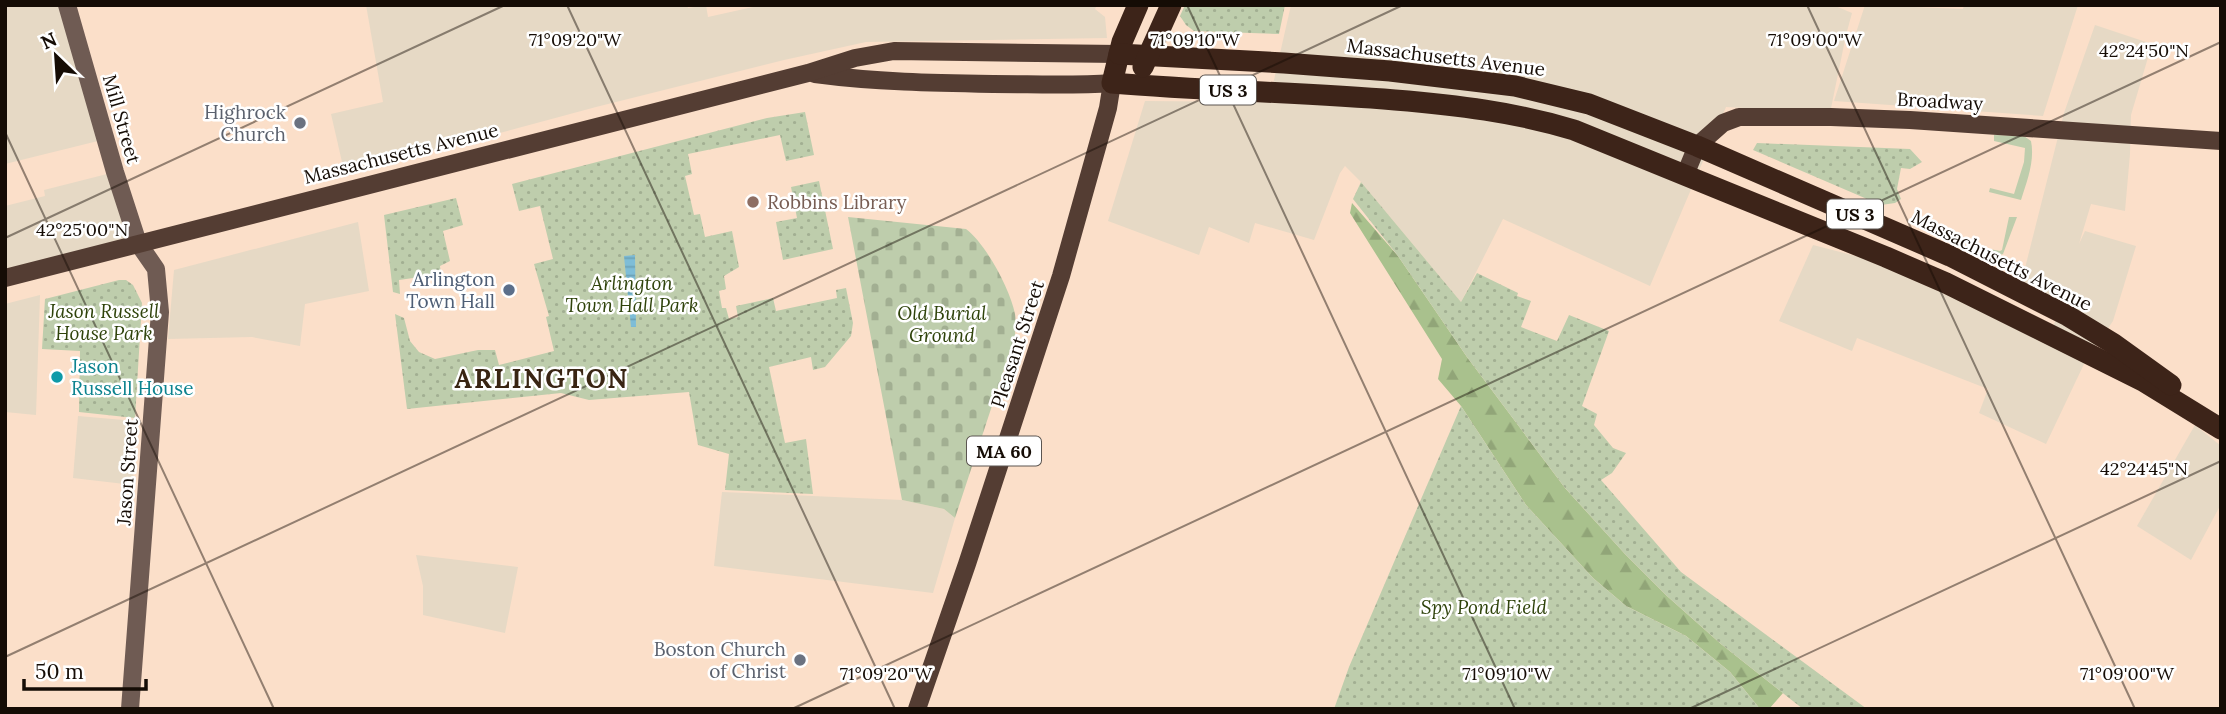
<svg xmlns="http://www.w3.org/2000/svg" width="2226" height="714" viewBox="0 0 2226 714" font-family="Lora,serif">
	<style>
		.commercial { fill: #e6d9c5 }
		.grass { fill: #becdac }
		.forest { fill: url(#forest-firs) }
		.cemetery { fill: url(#cemetery-stones) }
		.park { fill: url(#park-dots) }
		.water { fill: url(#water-rules) }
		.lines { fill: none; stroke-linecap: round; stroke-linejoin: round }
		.secondary { stroke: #6f5b53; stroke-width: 18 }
		.primary { stroke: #543d33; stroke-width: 18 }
		.highway { stroke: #3d2419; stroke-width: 21 }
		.ticks { fill: none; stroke: #150c05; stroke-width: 2; stroke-opacity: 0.45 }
		.worship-dot { fill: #6b7280; stroke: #fff; stroke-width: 2.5 }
		.education-dot { fill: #8d6e63; stroke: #fff; stroke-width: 2.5 }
		.service-dot { fill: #5c6f8a; stroke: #fff; stroke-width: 2.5 }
		.culture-dot { fill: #0f9aa8; stroke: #fff; stroke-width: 2.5 }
		.labels { text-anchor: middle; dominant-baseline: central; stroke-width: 5; stroke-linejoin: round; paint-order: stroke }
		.shield { fill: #fff; stroke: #5b5550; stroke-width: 2 }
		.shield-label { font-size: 18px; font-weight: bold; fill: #150c05 }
		.street-label { font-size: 19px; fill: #150c05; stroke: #fff }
		.worship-label { font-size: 19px; fill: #5b616d; stroke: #fff; text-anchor: end }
		.education-label { font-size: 19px; fill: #785e54; stroke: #fff; text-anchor: start }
		.service-label { font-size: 19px; fill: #4e5e75; stroke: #fff; text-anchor: end }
		.park-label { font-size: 19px; font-style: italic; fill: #2f430b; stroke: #fff }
		.culture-label { font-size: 19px; fill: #0d838f; stroke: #fff; text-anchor: start }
		.district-label { font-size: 26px; font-weight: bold; letter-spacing: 2px; fill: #392513; stroke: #fff }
		.ticks-label { font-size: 18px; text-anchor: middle; fill: #150c05; stroke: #fff; stroke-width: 5; stroke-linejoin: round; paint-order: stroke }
	</style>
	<defs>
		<pattern id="forest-firs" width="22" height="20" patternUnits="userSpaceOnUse" patternTransform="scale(1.75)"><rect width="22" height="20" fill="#a9c18d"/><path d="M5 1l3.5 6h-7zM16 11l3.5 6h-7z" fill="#91a578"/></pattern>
		<pattern id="cemetery-stones" width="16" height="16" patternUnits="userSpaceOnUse" patternTransform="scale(1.75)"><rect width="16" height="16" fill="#becdac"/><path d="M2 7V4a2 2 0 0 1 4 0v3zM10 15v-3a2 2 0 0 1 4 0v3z" fill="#a2af92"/></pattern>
		<pattern id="park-dots" width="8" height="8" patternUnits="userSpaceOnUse" patternTransform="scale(1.75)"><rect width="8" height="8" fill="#becdac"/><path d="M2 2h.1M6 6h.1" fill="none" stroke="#a2af92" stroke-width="1.8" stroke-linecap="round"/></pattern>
		<pattern id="water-rules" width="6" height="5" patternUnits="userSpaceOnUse" patternTransform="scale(1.75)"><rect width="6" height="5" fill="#7ebdd7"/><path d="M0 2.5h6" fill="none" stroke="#6ca1b7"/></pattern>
	</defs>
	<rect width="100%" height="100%" fill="#fbdfc9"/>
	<g class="commercial">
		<path d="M5,5H67L106,139L5,164Z"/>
		<path d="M366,5H687L688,8L706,5L708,17L762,5H1097L1095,9L1105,17L1107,38L866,42L784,60L596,107L345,175L331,114L383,102Z"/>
		<path d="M1291,5H1833L1852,13L1846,35L1830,113L1726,107L1650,286L1503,219L1461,302L1361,182L1345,166L1340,173L1314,240L1255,223L1249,243L1209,227L1199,255L1108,221L1145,101L1269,102Z"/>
		<path d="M1865,5L1963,9L1964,5H2078L2043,116L1834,101Z"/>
		<path d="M2095,25L2152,44L2131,115L2130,154L2125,211L2091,204L2079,244L2085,231L2136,246L2113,321L2084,364L2046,444L1979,413L1988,389L1857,338L1852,351L1779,321L1813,245L1887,264L2048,341L2061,305L2021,284L2064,113Z"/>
		<path d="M115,172L138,243L5,278V206L45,196L44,190Z"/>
		<path d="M358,222L369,291L305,304L300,346L252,337L168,339L174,270Z"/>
		<path d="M40,295L36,415L5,412V304Z"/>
		<path d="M78,416L135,421L133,485L73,478Z"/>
		<path d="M2195,425L2221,446V504L2191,560L2137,526Z"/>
		<path d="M722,492L902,500L944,509L955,518L933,593L714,566Z"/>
		<path d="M416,555L518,567L505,633L423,615V586Z"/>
	</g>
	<g class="grass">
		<path d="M1994,135L2024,136L2031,141C2035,161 2027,181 2021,200L1989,192L1990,188L2014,194L2024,162L2025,148L1994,141Z"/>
		<path d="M2009,217H2017L2003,254L1996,256L1978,252L1979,247L2000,251L2002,250Z"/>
	</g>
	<path class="forest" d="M1352,203L1398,256L1467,357L1565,488L1625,554L1667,596L1721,644L1783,693L1769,709H1760L1730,672L1686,636L1626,606L1593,578L1526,505L1461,406L1438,379L1442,359L1350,213Z"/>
	<path class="cemetery" d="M848,217L966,229C986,244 1010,289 1015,314C1016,320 1015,329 1015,336L955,518L944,509L902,500Z"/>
	<g class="park">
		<path d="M1185,5H1285L1279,34L1194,31L1186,25L1180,16Z"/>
		<path d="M805,112L814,155L786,161L780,135L688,154L692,174L685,176L694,215L700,214L705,237L732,231L739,267L724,276L726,289L719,291L722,308H726L729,319L738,317L736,306L773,298L776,311L837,298L836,290L846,288L853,323L851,336L825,367L813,370L811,357L769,367L785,443L806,439L813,494L725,490L729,454L698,445L689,392L589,400L561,393L407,409L395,314L404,318L410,341L419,352L435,359L478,350H495L499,365L554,351L546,317L549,316L534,264L553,259L540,206L519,211L512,184L767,118Z"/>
		<path d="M1757,143L1910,149L1922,162L1910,169L1901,168L1897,189L1901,199L1895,203L1881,205L1753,150Z"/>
		<path d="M819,181L833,249L783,260L776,222L797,218L791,187Z"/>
		<path d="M1361,182L1461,302L1477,273L1518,293L1517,296L1531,301L1521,327L1557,341L1569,315L1609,331L1582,406L1597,414L1594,425L1613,448L1626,453L1612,473L1601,480L1681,572L1867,709H1803L1721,644L1667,596L1625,554L1565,488L1467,357L1398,256L1353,199Z"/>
		<path d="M456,198L463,225L443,231L450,261L440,266L441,274L399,280L400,294L393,292L384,215Z"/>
		<path d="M119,280H126L133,285L142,303L135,418L79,412L80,351L42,349L45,299Z"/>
		<path d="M1461,406L1526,505L1593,578L1626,606L1686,636L1730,672L1760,709H1334L1349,667Z"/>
	</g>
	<path class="water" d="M635,255L636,327H631L624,256Z"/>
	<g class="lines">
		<path class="secondary" d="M67,5L115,172L138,243L156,269L160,312L130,709"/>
		<g class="primary">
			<path d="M815,74C875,82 934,83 993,84C1033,84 1072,86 1112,83L1108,108L1061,276L967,564L917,709"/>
			<path d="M1685,175L1697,146L1723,123L1739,117H1831L1910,120L2221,141"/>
			<path d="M5,278L808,73L855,58L894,51L1119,54"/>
		</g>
		<g class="highway">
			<path d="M1138,5L1122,42L1112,83C1206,91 1301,92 1395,100C1456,105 1515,112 1574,130L1886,257L1946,283L2143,381L2221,429"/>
			<path d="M1119,54L1284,63L1390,71L1515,86L1589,104L1697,146L1950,256L2068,316L2114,344L2171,385"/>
			<path d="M1143,67L1171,5"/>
		</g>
	</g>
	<path class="ticks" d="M567,5L895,709M1187,5L1515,709M1807,5L2135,709M5,132L274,709M5,238L505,5M5,657L1403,5M792,709L2221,42M1689,709L2221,461"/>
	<g class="worship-dot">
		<circle cx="300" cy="123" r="7"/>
		<circle cx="800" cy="660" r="7"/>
	</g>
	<circle class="education-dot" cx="753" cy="202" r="7"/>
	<circle class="service-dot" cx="509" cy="290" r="7"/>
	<circle class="culture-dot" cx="57" cy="377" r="7"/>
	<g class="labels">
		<g class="shield">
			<rect x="1200" y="75.5" width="56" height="29" rx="5"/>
			<rect x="1827" y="199.5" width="56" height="29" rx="5"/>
			<rect x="967" y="436.5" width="74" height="29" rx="5"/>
		</g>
		<g class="shield-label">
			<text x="1228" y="90">US 3</text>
			<text x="1855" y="214">US 3</text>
			<text x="1004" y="451">MA 60</text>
		</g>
		<g class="street-label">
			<text transform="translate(1446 57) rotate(7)">Massachusetts Avenue</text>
			<text transform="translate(1940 101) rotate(3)">Broadway</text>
			<text transform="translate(122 119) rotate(74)">Mill Street</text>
			<text transform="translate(401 153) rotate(-14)">Massachusetts Avenue</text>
			<text transform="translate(2002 260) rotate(27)">Massachusetts Avenue</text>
			<text transform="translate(1017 344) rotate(-72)">Pleasant Street</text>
			<text transform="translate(127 472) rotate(-86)">Jason Street</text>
		</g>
		<g class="worship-label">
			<text x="286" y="112">Highrock<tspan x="286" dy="22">Church</tspan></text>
			<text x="786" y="649">Boston Church<tspan x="786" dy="22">of Christ</tspan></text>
		</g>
		<g class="education-label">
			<text x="767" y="202">Robbins Library</text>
		</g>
		<g class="service-label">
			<text x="495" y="279">Arlington<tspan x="495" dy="22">Town Hall</tspan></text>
		</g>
		<g class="park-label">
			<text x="632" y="283">Arlington<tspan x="632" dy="22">Town Hall Park</tspan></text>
			<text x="104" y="311">Jason Russell<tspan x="104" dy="22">House Park</tspan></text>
			<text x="942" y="313">Old Burial<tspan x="942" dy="22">Ground</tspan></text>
			<text x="1484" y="607">Spy Pond Field</text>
		</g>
		<g class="culture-label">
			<text x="71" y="366">Jason<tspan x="71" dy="22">Russell House</tspan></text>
		</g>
		<g class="district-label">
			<text x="542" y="378">ARLINGTON</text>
		</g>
	</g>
	<g class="ticks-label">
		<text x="1195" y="46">71°09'10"W</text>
		<text x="1815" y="46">71°09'00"W</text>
		<text x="575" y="46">71°09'20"W</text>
		<text x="2144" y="57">42°24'50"N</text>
		<text x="82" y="236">42°25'00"N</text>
		<text x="2144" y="475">42°24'45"N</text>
		<text x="886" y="680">71°09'20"W</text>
		<text x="1507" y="680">71°09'10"W</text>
		<text x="2127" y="680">71°09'00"W</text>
	</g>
	<rect width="2226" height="714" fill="none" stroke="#150c05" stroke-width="14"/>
	<g transform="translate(56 56) rotate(335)" stroke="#ffffff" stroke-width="5" paint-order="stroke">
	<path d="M0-5L12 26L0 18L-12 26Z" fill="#150c05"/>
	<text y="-10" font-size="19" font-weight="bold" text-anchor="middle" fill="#150c05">N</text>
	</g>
	<path d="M24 679v10h122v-10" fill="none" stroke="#150c05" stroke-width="3.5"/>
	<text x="35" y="679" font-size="21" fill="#150c05" stroke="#ffffff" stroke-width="5" paint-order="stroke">50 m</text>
</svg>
